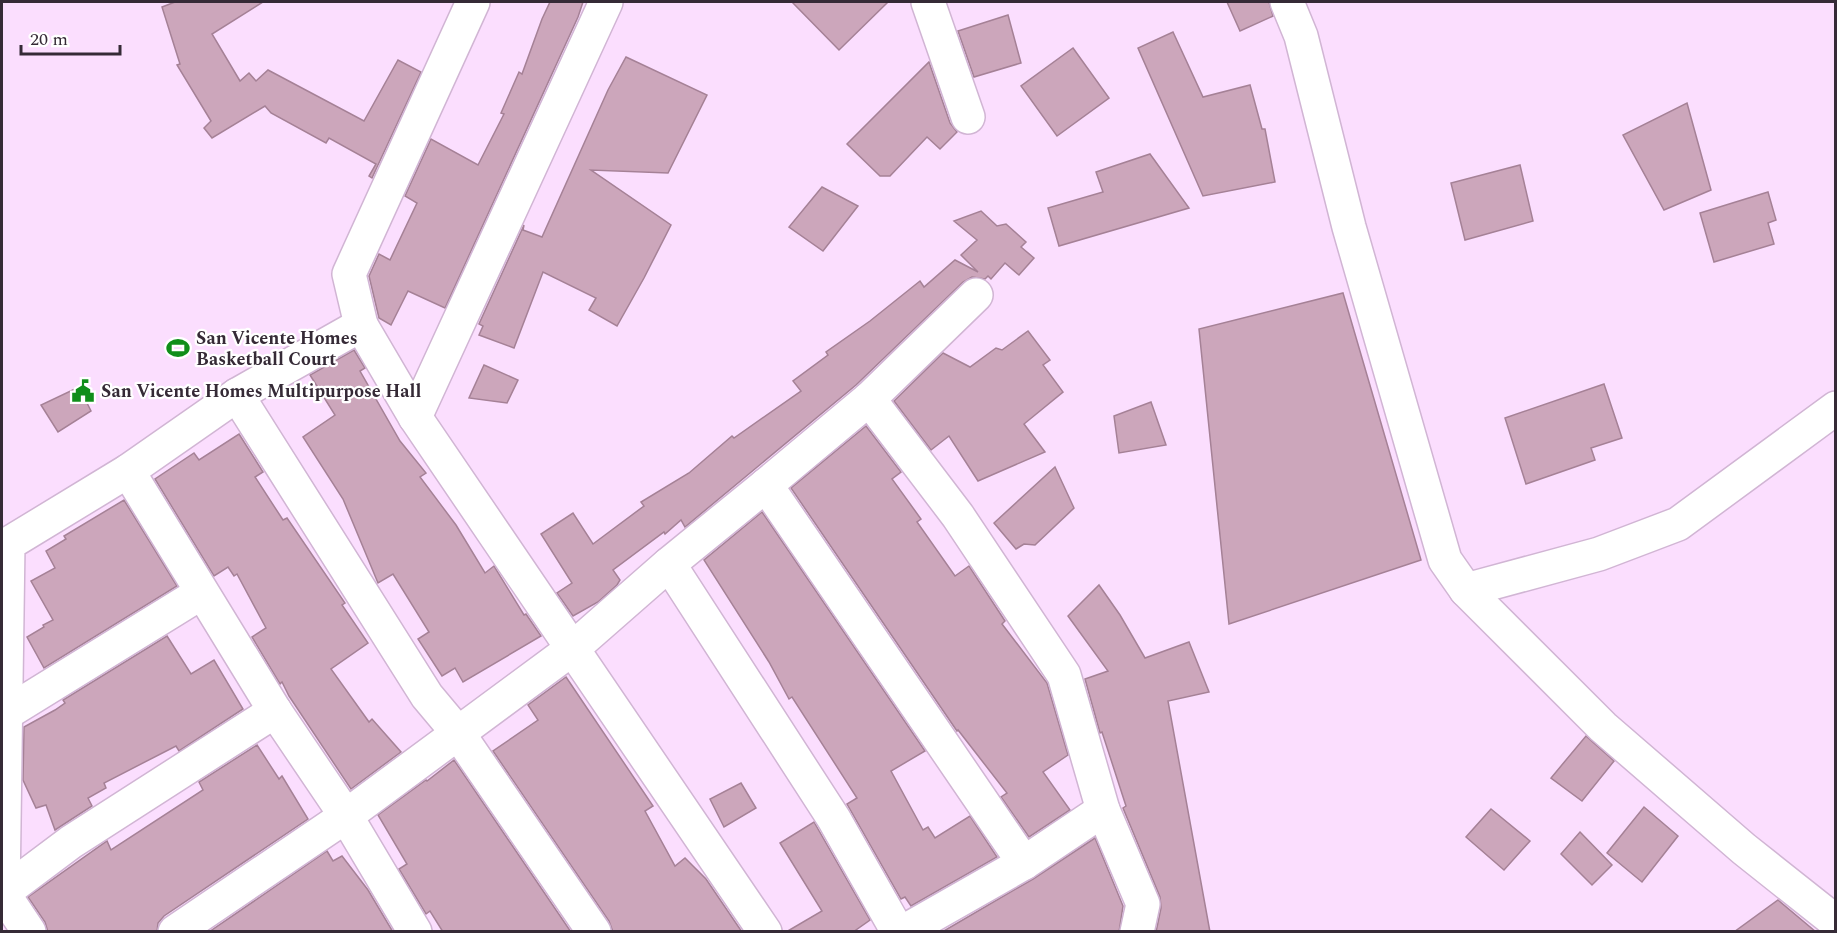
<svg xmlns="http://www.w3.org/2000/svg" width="1837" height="933" viewBox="0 0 1837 933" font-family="Spectral,serif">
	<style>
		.building { fill: #cca6bb; stroke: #a58196; stroke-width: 1.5 }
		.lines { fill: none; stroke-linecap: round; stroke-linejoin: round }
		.minor-casing { stroke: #d1b5d4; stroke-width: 36 }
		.minor { stroke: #fff; stroke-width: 33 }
		.labels { text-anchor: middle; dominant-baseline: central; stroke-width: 4.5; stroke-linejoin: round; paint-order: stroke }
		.poi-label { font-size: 18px; font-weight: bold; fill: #352a36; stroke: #fff; text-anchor: start }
	</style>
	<rect width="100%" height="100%" fill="#fbdefe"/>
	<g class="building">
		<path d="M175,2H263L212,34L240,81L249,73L256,81L268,70L364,121L398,60L421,72L372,178L369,176L376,164L329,138L326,143L271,113L265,106L212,138L204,128L211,121L177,65L180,64L162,7Z"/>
		<path d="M550,2H583L578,17L445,308L408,291L391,325L379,318L369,276L379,254L390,260L417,203L405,196L431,139L478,165L504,114L501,113L519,72L522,74L542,19Z"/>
		<path d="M792,2H888L839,50Z"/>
		<path d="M1227,2H1269L1273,16L1240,31Z"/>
		<path d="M1008,15L1021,63L974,77L958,31Z"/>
		<path d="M1173,32L1203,97L1250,85L1262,129H1265L1275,182L1203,196L1138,48Z"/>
		<path d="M1073,48L1109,98L1057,136L1021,86Z"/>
		<path d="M626,57L707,95L668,173L591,170L671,225L644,278L617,326L589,310L596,298L543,272L514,348L479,335L483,326L479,324L524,225L523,230L542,237L608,90Z"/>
		<path d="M929,62L950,123L957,132L940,149L927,137L890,176H880L847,144Z"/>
		<path d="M1687,103L1711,190L1664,210L1623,135Z"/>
		<path d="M1150,154L1189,208L1059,246L1048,208L1103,192L1096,172Z"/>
		<path d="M1520,165L1533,221L1465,240L1451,183Z"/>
		<path d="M822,187L858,206L823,251L789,227Z"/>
		<path d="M1768,192L1776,220L1768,223L1774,244L1714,262L1700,213Z"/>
		<path d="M981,211L997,226L1006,224L1026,242L1021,247L1034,258L1019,275L1005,263L991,279L988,276L985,279L972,277L963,282L856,385L685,527L681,520L665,534L664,532L613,570L620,580L617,585L598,602L573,616L557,593L572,583L541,534L573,513L593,544L644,506L641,502L689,473L732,436L734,438L801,391L793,381L828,355L826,352L870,321L920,281L924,287L955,260L978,272L961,255L977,240L954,221Z"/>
		<path d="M1343,293L1421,560L1229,624L1199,329Z"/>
		<path d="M1028,331L1050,360L1043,365L1063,392L1024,424L1045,452L978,481L949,436L931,450L894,401L943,353L970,367L996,348L1002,350Z"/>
		<path d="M354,350L365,368L360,371L400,441L426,473L420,477L456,525L485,573L494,566L524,615L526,614L541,636L463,682L455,668L442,676L418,639L429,632L393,574L378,583L343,499L303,437L335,415L310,375Z"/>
		<path d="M484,365L518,380L507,403L469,398Z"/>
		<path d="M1604,384L1622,438L1591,448L1595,460L1526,484L1505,418Z"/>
		<path d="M79,387L91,411L58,432L41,405Z"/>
		<path d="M1151,402L1166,445L1119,453L1114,416Z"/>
		<path d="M866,426L901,472L892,479L921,519L917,522L955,576L969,566L1005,621L1002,624L1047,683L1068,755L1043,772L1070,810L1029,837L1001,797L1007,793L958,730L957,731L791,488Z"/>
		<path d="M239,434L263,472L255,477L283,520L287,518L345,603L342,605L368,643L331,669L369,722L372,719L401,752L351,789L289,696L282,682L280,684L252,637L266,628L237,574L234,576L228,567L214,576L155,479L194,453L199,460Z"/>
		<path d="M1055,467L1074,508L1035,545L1024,544L1016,549L994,523Z"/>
		<path d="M124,500L177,586L44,668L27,637L44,627L43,625L53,620L31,581L55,568L46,551L66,539L64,536Z"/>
		<path d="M762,512L925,751L891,771L923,830L928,827L935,838L970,816L997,857L911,906L905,897L901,899L847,804L857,798L792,697L789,699L769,662L704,560Z"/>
		<path d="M1099,585L1120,615L1145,658L1189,642L1209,692L1168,701L1210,932H1156L1161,908L1160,897L1123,808L1126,806L1102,732L1100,733L1085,679L1108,671L1068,616Z"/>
		<path d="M167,636L191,674L214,660L243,709L179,751L176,746L104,783L106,788L88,798L92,806L55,830L46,805L36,808L23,780L24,727L55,710L65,703L63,700Z"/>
		<path d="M566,677L653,806L645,811L675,866L685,858L706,879L742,932H613L609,921L493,751L538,720L528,705Z"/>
		<path d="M1586,736L1614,761L1582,801L1551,778Z"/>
		<path d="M257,745L279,779L282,776L308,819L164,916L158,923L157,932H48L45,922L28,897L107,841L111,850L203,790L199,782Z"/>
		<path d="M454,760L571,932H443L430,911L426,914L399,869L407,864L378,815L426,780L427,781Z"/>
		<path d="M741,783L756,808L724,827L710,799Z"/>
		<path d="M1644,807L1678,836L1642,882L1607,853Z"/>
		<path d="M1491,809L1530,841L1504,870L1466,837Z"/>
		<path d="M814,822L870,920L853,932H786L822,911L780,843Z"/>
		<path d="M1580,832L1612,865L1592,885L1561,854Z"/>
		<path d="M1095,838L1123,906L1119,932H942L1033,879Z"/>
		<path d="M327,851L333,861L342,856L368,890L393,932H209Z"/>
		<path d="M1778,900L1816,932H1734Z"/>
	</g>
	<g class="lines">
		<g class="minor-casing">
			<g id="minor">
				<path d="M928,2L968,117"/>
				<path d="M1287,2L1301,36L1349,227L1445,560L1466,590L1599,554L1678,524L1836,408"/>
				<path d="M361,325L349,274L473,2"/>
				<path d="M237,395L427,696L458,733L594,932"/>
				<path d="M869,399L958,516L1064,675L1103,810L1143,904L1137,932"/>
				<path d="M415,417L606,2"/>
				<path d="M128,471L275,711L346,816L415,932"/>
				<path d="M766,485L869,399L976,295"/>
				<path d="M669,564L834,819L898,932"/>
				<path d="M1466,590L1603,727L1744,849L1836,922"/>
				<path d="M5,714L201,593"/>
				<path d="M3,893L71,842L275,711"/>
				<path d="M29,932L3,893L8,544L128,471L237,395L361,325L415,417L765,932"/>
				<path d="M175,932L346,816L572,649L669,564L766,485L1024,863"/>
				<path d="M903,932L1024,863L1103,810"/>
			</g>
		</g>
		<use href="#minor" class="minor"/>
	</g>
	<defs>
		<g id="stadium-bare" transform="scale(1.8)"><path d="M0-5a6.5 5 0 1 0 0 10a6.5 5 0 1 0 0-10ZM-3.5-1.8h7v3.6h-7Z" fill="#108e1a" stroke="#fff" stroke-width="2.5" paint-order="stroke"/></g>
		<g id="civic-bare" transform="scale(1.8)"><path d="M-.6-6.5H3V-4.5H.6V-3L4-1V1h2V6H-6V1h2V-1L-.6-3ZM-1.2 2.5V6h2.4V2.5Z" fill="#108e1a" stroke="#fff" stroke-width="2.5" paint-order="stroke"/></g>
	</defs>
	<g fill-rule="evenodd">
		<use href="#stadium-bare" x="178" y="348"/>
		<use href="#civic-bare" x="83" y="391"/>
	</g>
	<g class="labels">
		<g class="poi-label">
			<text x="196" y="338">San Vicente Homes<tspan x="196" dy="21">Basketball Court</tspan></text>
			<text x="101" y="391">San Vicente Homes Multipurpose Hall</text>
		</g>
	</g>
	<rect width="1837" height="933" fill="none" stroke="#352a36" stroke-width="6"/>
	<path d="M21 45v9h99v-9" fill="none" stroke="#352a36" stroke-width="3"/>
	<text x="30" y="45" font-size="18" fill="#352a36" stroke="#ffffff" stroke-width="4.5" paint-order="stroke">20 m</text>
</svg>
